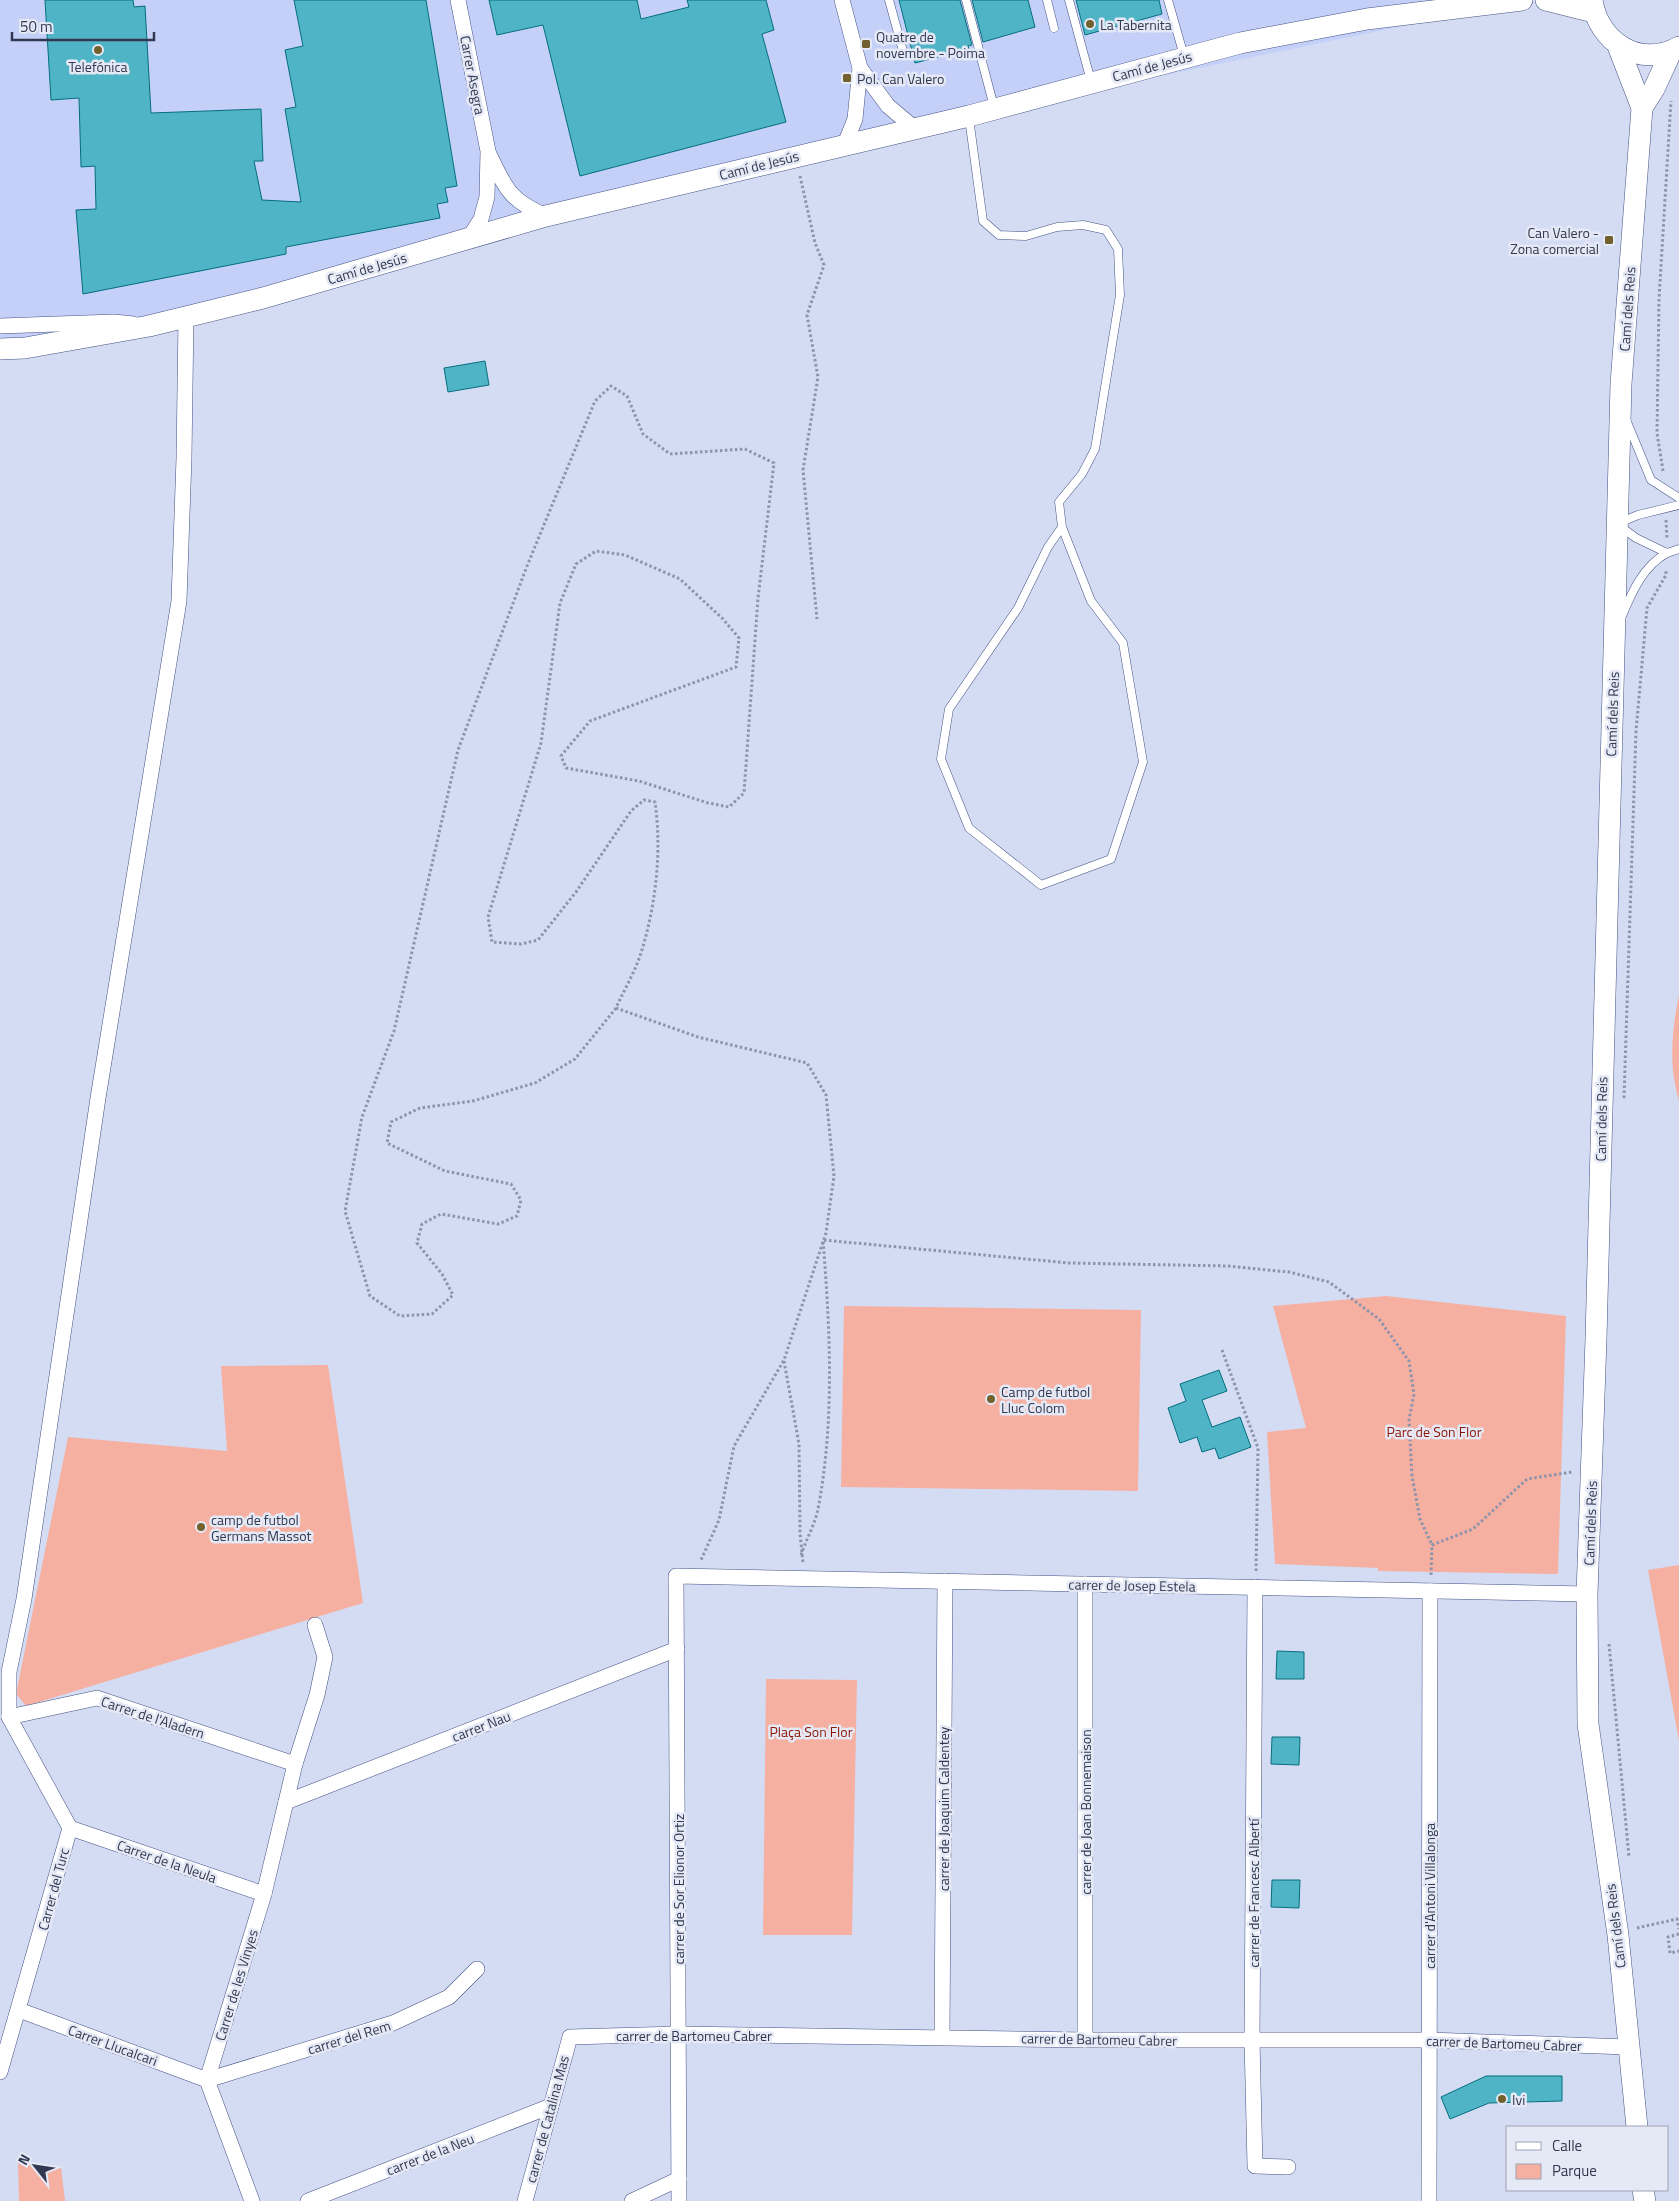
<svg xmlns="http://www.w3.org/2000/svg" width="1679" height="2201" viewBox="0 0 1679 2201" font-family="'Titillium Web',sans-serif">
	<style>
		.built { fill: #c4d0f8 }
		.green { fill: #f6b0a2 }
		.building { fill: #50b4c7; stroke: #046e7d }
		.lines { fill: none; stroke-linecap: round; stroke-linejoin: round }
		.lane-casing { stroke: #445184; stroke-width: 9 }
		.street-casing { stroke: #445184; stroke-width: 16 }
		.secondary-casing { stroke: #445184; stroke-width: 22 }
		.path { stroke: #8c94ac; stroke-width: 3; stroke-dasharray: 2.5 2.5; stroke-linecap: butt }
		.lane { stroke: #fff; stroke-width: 8 }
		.street { stroke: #fff; stroke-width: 15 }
		.secondary { stroke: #fff; stroke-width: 21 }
		.poi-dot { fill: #72612f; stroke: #e5e9f5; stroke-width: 2 }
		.labels { text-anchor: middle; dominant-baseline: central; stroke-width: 5; stroke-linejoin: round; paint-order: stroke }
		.poi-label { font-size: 14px; fill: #313850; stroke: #e5e9f5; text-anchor: start }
		.street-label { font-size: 14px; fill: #313850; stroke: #e5e9f5 }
		.park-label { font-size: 14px; fill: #8b1705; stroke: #e5e9f5 }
	</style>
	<rect width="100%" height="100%" fill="#d4dcf4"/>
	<path class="built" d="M0,0H1529L913,127L25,348L0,349Z"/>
	<g class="green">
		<path d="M1679,994V1101C1668,1063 1672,1032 1679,994Z"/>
		<path d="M1386,1296L1566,1316L1558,1574L1378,1571V1568L1275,1564L1267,1432L1306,1428L1273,1306Z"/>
		<path d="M844,1306L1141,1310L1138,1491L841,1487Z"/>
		<path d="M328,1365L363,1603L26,1706L16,1694L68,1437L227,1451L221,1366Z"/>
		<path d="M1679,1565V1741L1648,1570Z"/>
		<path d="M766,1679L857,1680L852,1935H763Z"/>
		<path d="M18,2162L61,2167L65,2201H19Z"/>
	</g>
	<g class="building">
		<path d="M45,0H133L134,7L145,6L151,113L261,109L263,161H254L262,200L301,202L285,109L296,107L285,50L303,46L294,0H426L457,186L445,188L448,202L437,204L440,218L286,247V254L83,294L76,210L96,209L95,166L81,167L79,98L51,100Z"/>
		<path d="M489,0H637L641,19L689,7L687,0H766L774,30L762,34L786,122L580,176L543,25L497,35Z"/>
		<path d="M899,0H960L972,45L968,46L969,49L915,63Z"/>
		<path d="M972,0H1028L1035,27L983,42Z"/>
		<path d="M1076,0H1159L1162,14L1085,35Z"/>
		<path d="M485,361L489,385L448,392L444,368Z"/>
		<path d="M1219,1370L1227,1391L1202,1400L1212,1427L1240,1417L1251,1447L1219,1459L1215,1448L1202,1452L1197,1437L1180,1443L1168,1408L1186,1401L1180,1384Z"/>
		<path d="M1277,1651L1304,1652V1679H1276Z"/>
		<path d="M1272,1737H1300L1299,1765L1271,1764Z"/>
		<path d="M1272,1880H1300L1299,1908L1271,1907Z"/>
		<path d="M1486,2076H1562V2101L1489,2103L1450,2119L1441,2097Z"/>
	</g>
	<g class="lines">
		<g class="lane-casing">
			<g id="lane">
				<path d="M889,0L903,51"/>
				<path d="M966,0L994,107"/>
				<path d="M1047,0L1054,28"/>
				<path d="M1069,0L1091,81"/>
				<path d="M1168,0L1184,56"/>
				<path d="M969,118L983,221L999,235L1026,236L1057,227L1083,225L1106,230L1118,249L1120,295L1095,449L1082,474L1059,502L1062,527L1048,547L1018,608L949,709L941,759L969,828L1041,885L1111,859L1143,762L1123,643L1091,601L1062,527"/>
				<path d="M1627,422L1651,480L1679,498"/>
				<path d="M1619,523L1638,515L1679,505"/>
				<path d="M1621,527L1636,538L1667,553L1679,549"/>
				<path d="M1622,616C1632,592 1643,566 1667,553"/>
			</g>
		</g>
		<g class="street-casing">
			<g id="street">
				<path d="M458,0L488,151L487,197L481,219L469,238"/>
				<path d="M842,0L860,68L855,119L845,144"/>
				<path d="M860,68L888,106L913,127"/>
				<path d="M489,154C506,189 509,200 546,216"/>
				<path d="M0,326L114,322L133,324"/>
				<path d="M1085,1584V2040"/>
				<path d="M1255,1587L1252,2040L1255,2166L1288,2167"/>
				<path d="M9,1717L97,1698L295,1764"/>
				<path d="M286,1802L677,1649"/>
				<path d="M70,1828L264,1894"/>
				<path d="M19,2010L207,2080L393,2023L449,1997L477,1969"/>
				<path d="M942,2037L945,1581"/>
				<path d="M0,2072L70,1828L9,1717V1672L24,1599L98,1098L179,601L184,458L186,316"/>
				<path d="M252,2201L207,2080L264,1894L295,1764L317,1695L325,1657L315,1625"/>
				<path d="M308,2201L551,2106"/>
				<path d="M525,2201L570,2037L678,2034L1085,2040H1429L1627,2047"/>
				<path d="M632,2201L679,2179"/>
				<path d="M679,2201L676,1576L1587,1594"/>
				<path d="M1429,2201L1430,1591"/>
			</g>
		</g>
		<g class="secondary-casing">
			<g id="secondary">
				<path d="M1546,0L1594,12"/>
				<path d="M1592,0C1598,42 1640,69 1679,47"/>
				<path d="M1618,46L1642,108L1621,384L1596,1339L1587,1594L1588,1724L1618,1935L1637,2127"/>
				<path d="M1642,108L1654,89L1671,52"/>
				<path d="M0,349L25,348L149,326L263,298L546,216L969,116L1240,43L1367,19L1522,0"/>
				<path d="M1643,2190L1645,2201"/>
			</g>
		</g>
		<g class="path">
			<path d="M800,176L815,243L824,265L807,315L818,377L803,470L817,619"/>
			<path d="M1663,471L1657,433L1659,299L1671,101"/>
			<path d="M1666,520L1667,539"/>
			<path d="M616,1008L575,1059L535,1083L473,1101L420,1108L391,1122L387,1143L445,1171L511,1184L521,1200L517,1216L498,1224L441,1214L422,1224L417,1243L442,1274L453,1295L432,1314L400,1316L370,1296L345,1211L362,1117L394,1031L458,750L527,566L595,401L611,386L627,396L643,434L670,454L745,449L774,463L758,598L744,793L729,807L708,803L639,781L566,768L561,756L590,721L736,667L739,638L723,619L680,579L625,555L596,551L576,564L560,603L541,743L488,917L492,942L521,944L538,940L576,892L631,811L644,800L655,802C662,851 656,905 641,953C635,972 624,990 616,1008L698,1037L807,1063L826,1095L834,1176L826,1233L784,1360L734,1446L719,1520L701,1560"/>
			<path d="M1624,1098L1636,731L1647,608L1666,575V570"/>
			<path d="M1222,1350L1258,1448L1256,1572"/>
			<path d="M784,1361L799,1444L800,1533L803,1563"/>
			<path d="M801,1555C806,1540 815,1524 818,1509C835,1420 830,1329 823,1240L1069,1263L1228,1266L1289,1272L1329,1282L1379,1319L1409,1361L1414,1394L1409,1420L1412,1476L1420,1519L1432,1545"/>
			<path d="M1431,1575L1432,1545L1473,1529L1527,1479L1572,1472"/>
			<path d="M1609,1644L1629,1857"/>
			<path d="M1637,1928L1677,1919L1679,1929"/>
			<path d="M1679,1934L1668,1937L1670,1953L1679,1951"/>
		</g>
		<use href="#lane" class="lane"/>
		<use href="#street" class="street"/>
		<use href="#secondary" class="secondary"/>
	</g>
	<g class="poi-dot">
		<circle cx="1090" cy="24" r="5"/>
		<rect x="861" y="39" width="10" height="10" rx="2.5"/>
		<circle cx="98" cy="50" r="5"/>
		<rect x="842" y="73" width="10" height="10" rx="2.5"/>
		<rect x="1604" y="235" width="10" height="10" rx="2.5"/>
		<circle cx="991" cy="1399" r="5"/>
		<circle cx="201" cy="1527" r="5"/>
		<circle cx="1502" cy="2099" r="5"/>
	</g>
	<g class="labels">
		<g class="poi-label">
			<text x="1100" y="24">La Tabernita</text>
			<text x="876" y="36">Quatre de<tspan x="876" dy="16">novembre - Poima</tspan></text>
			<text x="98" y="66" text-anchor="middle">Telefónica</text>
			<text x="857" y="78">Pol. Can Valero</text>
			<text x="1599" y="232" text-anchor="end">Can Valero -<tspan x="1599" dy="16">Zona comercial</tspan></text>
			<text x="1001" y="1391">Camp de futbol<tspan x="1001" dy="16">Lluc Colom</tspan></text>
			<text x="211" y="1519">camp de futbol<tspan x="211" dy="16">Germans Massot</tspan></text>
			<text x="1512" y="2099">Ivi</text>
		</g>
		<g class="street-label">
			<text transform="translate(1152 66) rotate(-15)">Camí de Jesús</text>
			<text transform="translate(473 75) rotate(79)">Carrer Asegra</text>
			<text transform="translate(759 165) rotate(-14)">Camí de Jesús</text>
			<text transform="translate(367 268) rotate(-16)">Camí de Jesús</text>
			<text transform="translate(1627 309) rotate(-86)">Camí dels Reis</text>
			<text transform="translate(1612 714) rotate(-88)">Camí dels Reis</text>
			<text transform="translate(1601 1119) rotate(-89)">Camí dels Reis</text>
			<text transform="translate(1590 1523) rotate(-88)">Camí dels Reis</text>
			<text transform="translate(1132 1585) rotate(1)">carrer de Josep Estela</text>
			<text transform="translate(153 1717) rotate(18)">Carrer de l'Aladern</text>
			<text transform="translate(481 1726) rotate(-21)">carrer Nau</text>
			<text transform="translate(943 1809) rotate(-90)">carrer de Joaquim Caldentey</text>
			<text transform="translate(1085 1812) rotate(-90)">carrer de Joan Bonnemaison</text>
			<text transform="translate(167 1861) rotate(19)">Carrer de la Neula</text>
			<text transform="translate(53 1889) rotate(-75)">Carrer del Turc</text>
			<text transform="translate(678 1889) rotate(-90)">carrer de Sor Elionor Ortiz</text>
			<text transform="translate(1253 1893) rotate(-90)">carrer de Francesc Albertí</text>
			<text transform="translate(1429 1896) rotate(-90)">carrer d'Antoni Villalonga</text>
			<text transform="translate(1615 1926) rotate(-97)">Camí dels Reis</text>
			<text transform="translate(236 1985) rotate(-73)">Carrer de les Vinyes</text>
			<text x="694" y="2035">carrer de Bartomeu Cabrer</text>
			<text transform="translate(349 2037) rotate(-17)">carrer del Rem</text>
			<text transform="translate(1099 2039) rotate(1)">carrer de Bartomeu Cabrer</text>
			<text transform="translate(1504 2043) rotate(2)">carrer de Bartomeu Cabrer</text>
			<text transform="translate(113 2045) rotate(20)">Carrer Llucalcari</text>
			<text transform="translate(547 2119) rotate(-75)">carrer de Catalina Mas</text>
			<text transform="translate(430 2154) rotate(-21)">carrer de la Neu</text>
		</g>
		<g class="park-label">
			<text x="1434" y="1431">Parc de Son Flor</text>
			<text x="811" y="1731">Plaça Son Flor</text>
		</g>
	</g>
	<rect x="1506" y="2126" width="162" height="65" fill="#e5e9f5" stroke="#9da2b3"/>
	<rect x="1516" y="2142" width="25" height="8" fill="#ffffff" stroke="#9da2b3"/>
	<text x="1552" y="2151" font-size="15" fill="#313850">Calle</text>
	<rect x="1516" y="2164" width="25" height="15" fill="#f6b0a2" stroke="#9da2b3"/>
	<text x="1552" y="2176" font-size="15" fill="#313850">Parque</text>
	<g transform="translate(35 2166) rotate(300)" stroke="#e5e9f5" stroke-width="4" paint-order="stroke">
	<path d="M0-4L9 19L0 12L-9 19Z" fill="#313850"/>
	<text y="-8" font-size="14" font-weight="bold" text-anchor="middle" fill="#313850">N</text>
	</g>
	<path d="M12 32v8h142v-8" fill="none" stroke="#313850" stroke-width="2.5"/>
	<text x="20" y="32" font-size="15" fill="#313850" stroke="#e5e9f5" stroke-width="4" paint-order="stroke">50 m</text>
</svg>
